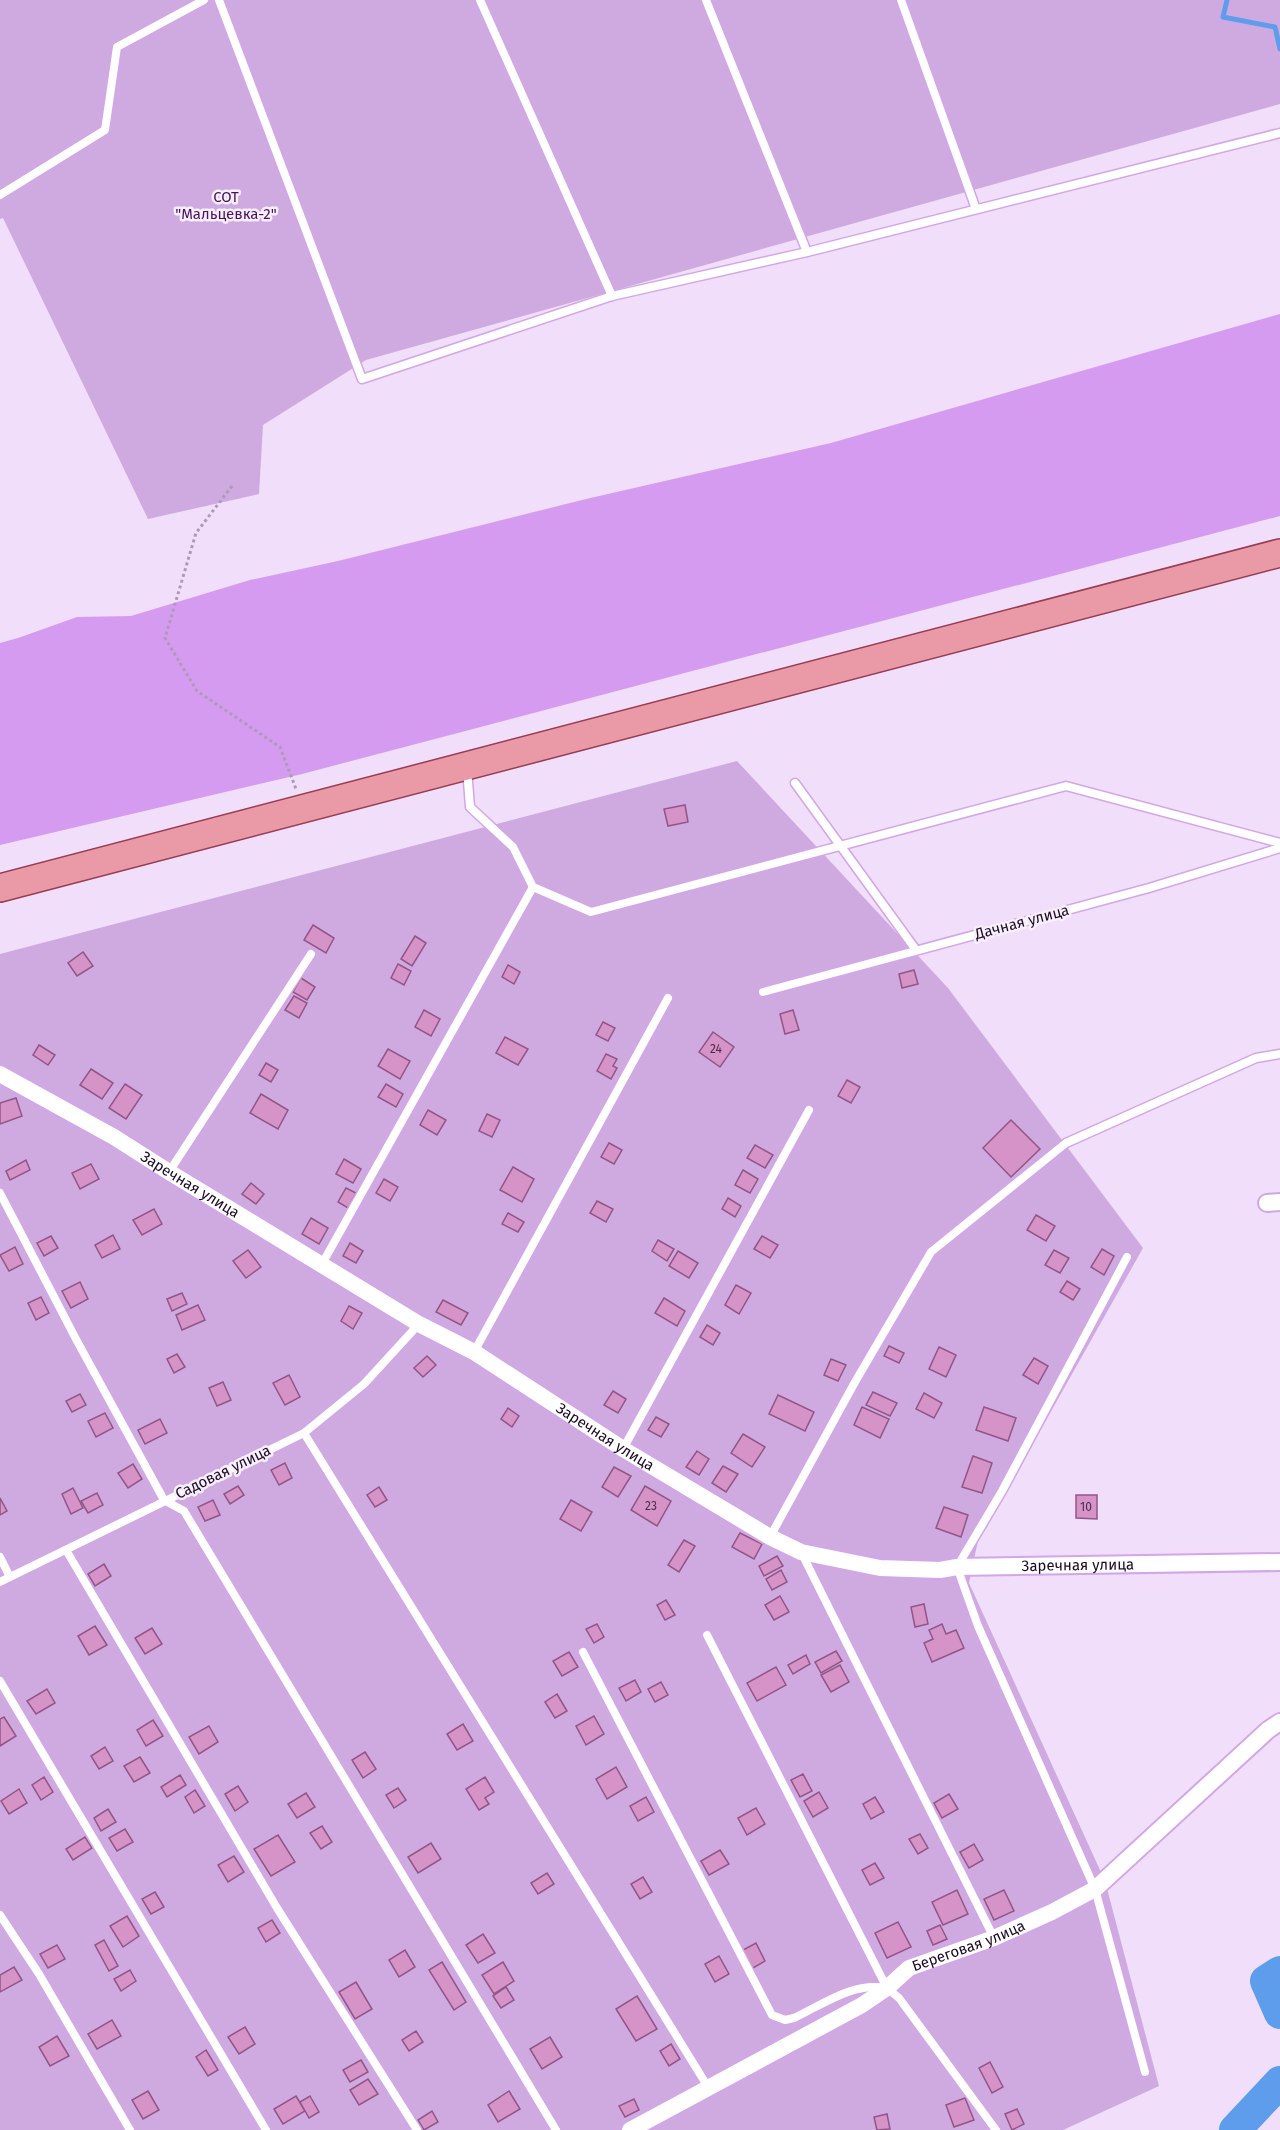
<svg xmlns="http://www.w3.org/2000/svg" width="1280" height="2130" viewBox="0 0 1280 2130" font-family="'Fira Sans',sans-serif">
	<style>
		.green { fill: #cfaae1 }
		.forest { fill: #d59bf1 }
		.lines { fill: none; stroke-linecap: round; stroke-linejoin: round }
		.stream { stroke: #5d9deb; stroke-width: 5 }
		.river { stroke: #5d9deb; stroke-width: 32 }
		.building { fill: #d593c7; stroke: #925587; stroke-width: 1.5 }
		.lane-casing { stroke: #d3a6e9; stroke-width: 11 }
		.street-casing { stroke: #d3a6e9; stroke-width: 20 }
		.primary-casing { stroke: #983c51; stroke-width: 30 }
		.path { stroke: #ad9bb6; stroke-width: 3; stroke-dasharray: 3 3; stroke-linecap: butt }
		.lane { stroke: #fff; stroke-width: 8 }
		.street { stroke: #fff; stroke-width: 16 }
		.primary { stroke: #e99aa6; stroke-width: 27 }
		.labels { text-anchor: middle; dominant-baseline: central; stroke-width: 5; stroke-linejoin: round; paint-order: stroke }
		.number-label { font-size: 12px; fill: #4a2d4c }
		.park-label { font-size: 15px; fill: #49135f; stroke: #f8effd }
		.street-label { font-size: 15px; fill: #1c0b23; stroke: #f8effd }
	</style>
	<rect width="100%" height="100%" fill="#f0defa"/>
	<g class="green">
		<path d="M0,0H1280V104L366,360L263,425L259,494L148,519L3,218L0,219Z"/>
		<path d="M737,761L948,988L1143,1248L978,1541L969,1583L1105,1881L1159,2086L1063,2130H0V954Z"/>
	</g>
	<path class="forest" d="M1280,314V516L302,774L0,845V643L18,638L77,617L131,616L250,580L338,561L586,499L831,443Z"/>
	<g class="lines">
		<path class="stream" d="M1227,0L1223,17L1275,27L1280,49"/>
		<g class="river">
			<path d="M1280,1972L1266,1981L1280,2013"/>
			<path d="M1235,2130L1280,2082"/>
		</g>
	</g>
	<g class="building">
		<path d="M685,805L688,822L668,826L664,809Z"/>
		<path d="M313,925L334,938L326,953L304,940Z"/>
		<path d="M415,936L426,943L412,966L401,959Z"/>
		<path d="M83,952L93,966L77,976L68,963Z"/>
		<path d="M398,964L411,971L404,985L391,978Z"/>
		<path d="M508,965L520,972L514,984L502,977Z"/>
		<path d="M914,970L918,984L902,988L899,974Z"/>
		<path d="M301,978L315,987L307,1000L293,992Z"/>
		<path d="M294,996L307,1003L299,1018L285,1010Z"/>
		<path d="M424,1010L440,1019L431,1036L415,1027Z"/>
		<path d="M793,1010L799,1030L785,1034L780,1014Z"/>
		<path d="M603,1022L615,1028L608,1041L596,1035Z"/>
		<path d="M713,1032L734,1047L720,1067L699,1052Z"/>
		<path d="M505,1037L528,1049L518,1065L496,1053Z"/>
		<path d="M39,1045L55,1055L48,1065L33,1055Z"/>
		<path d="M388,1049L410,1061L400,1079L378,1066Z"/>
		<path d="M606,1054L617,1059L613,1066L617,1068L611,1079L597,1071Z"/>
		<path d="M266,1063L278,1070L271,1082L259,1075Z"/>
		<path d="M91,1069L113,1083L102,1099L80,1085Z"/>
		<path d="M847,1080L860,1087L851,1103L838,1096Z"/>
		<path d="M125,1084L142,1095L126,1119L109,1108Z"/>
		<path d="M386,1084L403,1094L396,1107L378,1097Z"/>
		<path d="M261,1094L288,1110L278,1129L250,1113Z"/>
		<path d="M16,1098L22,1116L0,1124V1103Z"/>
		<path d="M428,1110L446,1120L437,1135L420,1125Z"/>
		<path d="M487,1114L500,1120L492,1137L479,1131Z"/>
		<path d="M1011,1120L1040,1149L1011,1177L983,1148Z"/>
		<path d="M609,1143L622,1150L614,1164L601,1157Z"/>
		<path d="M755,1145L773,1155L765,1168L747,1158Z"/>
		<path d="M344,1159L361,1169L353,1183L336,1174Z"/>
		<path d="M26,1160L30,1170L10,1180L6,1171Z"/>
		<path d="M91,1164L99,1179L80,1189L72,1173Z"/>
		<path d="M513,1167L534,1179L522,1202L500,1190Z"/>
		<path d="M743,1170L758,1179L750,1193L735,1185Z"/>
		<path d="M384,1179L398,1187L390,1201L376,1193Z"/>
		<path d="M251,1183L264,1194L256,1204L242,1194Z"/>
		<path d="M346,1188L356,1193L348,1208L338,1202Z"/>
		<path d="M728,1198L741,1206L735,1217L722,1209Z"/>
		<path d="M597,1201L613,1209L606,1222L590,1213Z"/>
		<path d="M154,1209L162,1224L142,1235L133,1220Z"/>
		<path d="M508,1213L524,1222L518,1232L502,1224Z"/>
		<path d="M1036,1215L1055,1226L1046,1241L1027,1230Z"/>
		<path d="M311,1218L328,1228L319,1244L302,1234Z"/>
		<path d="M113,1235L120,1249L102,1258L95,1245Z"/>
		<path d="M51,1236L58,1248L44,1256L37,1243Z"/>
		<path d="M762,1236L778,1245L770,1258L754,1249Z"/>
		<path d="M658,1240L674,1249L667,1261L652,1251Z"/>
		<path d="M350,1243L363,1251L356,1263L343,1256Z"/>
		<path d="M15,1247L23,1264L9,1271L0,1255Z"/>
		<path d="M1102,1249L1114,1256L1104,1275L1091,1267Z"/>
		<path d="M248,1250L261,1267L246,1278L233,1261Z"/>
		<path d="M1054,1250L1069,1258L1060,1273L1045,1265Z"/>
		<path d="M678,1251L698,1263L689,1278L669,1266Z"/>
		<path d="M1067,1281L1080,1289L1073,1300L1060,1292Z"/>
		<path d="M80,1282L88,1299L71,1308L62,1291Z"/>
		<path d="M736,1285L751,1293L739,1314L725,1305Z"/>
		<path d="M182,1293L187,1304L172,1311L167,1299Z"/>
		<path d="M41,1297L49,1313L36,1320L28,1303Z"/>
		<path d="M664,1298L685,1311L677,1326L655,1313Z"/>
		<path d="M443,1300L468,1313L461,1325L436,1312Z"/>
		<path d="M198,1305L205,1320L182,1330L176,1315Z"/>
		<path d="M349,1306L362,1313L353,1329L341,1321Z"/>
		<path d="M707,1325L720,1333L713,1345L700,1337Z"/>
		<path d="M889,1346L904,1353L899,1363L884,1356Z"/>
		<path d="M939,1347L956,1355L946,1377L929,1369Z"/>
		<path d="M177,1354L185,1367L174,1373L167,1359Z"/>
		<path d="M427,1356L436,1365L423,1377L414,1368Z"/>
		<path d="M1034,1358L1048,1366L1038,1384L1023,1375Z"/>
		<path d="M831,1359L846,1365L838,1381L824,1375Z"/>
		<path d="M289,1375L300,1397L285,1405L273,1383Z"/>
		<path d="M223,1382L231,1400L217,1406L209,1388Z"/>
		<path d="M613,1391L626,1399L618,1413L604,1405Z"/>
		<path d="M873,1392L897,1403L890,1416L866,1405Z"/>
		<path d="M924,1393L942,1403L934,1418L916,1409Z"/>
		<path d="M80,1394L86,1405L72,1412L66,1401Z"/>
		<path d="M778,1395L814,1412L805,1431L769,1414Z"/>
		<path d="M862,1407L889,1419L880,1438L854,1425Z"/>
		<path d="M984,1407L1016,1418L1008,1441L976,1430Z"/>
		<path d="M508,1408L519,1416L512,1427L501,1419Z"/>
		<path d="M105,1413L113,1428L96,1437L88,1421Z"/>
		<path d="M656,1417L669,1424L661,1437L648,1430Z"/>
		<path d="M160,1419L167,1433L145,1444L138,1430Z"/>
		<path d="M743,1434L765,1447L752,1467L731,1453Z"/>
		<path d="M697,1451L709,1459L699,1475L686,1467Z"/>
		<path d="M973,1456L992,1463L982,1493L962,1487Z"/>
		<path d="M285,1463L292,1478L279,1485L271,1470Z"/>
		<path d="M133,1464L142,1479L128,1488L118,1473Z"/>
		<path d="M723,1466L738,1474L726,1492L712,1483Z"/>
		<path d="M614,1467L631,1476L618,1497L602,1487Z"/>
		<path d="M238,1486L244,1495L230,1504L224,1494Z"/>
		<path d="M645,1486L671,1501L657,1526L631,1510Z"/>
		<path d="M379,1487L387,1500L375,1507L367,1495Z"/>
		<path d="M73,1488L83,1508L71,1514L62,1494Z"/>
		<path d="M97,1493L103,1505L88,1513L81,1501Z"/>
		<path d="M1076,1495H1097V1519L1076,1518Z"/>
		<path d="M0,1498L7,1511L0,1515Z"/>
		<path d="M213,1500L220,1515L205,1521L198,1507Z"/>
		<path d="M571,1500L592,1512L581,1531L560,1519Z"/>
		<path d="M944,1507L968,1515L961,1537L936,1528Z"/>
		<path d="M740,1533L762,1544L754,1559L732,1547Z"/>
		<path d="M684,1540L695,1546L679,1572L668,1565Z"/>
		<path d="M777,1556L783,1566L764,1576L759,1566Z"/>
		<path d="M104,1564L111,1576L95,1586L88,1574Z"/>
		<path d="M781,1570L787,1582L772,1590L766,1579Z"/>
		<path d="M780,1596L789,1612L774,1620L765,1605Z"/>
		<path d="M666,1600L675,1615L665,1620L657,1605Z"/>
		<path d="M924,1604L928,1624L915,1627L911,1607Z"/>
		<path d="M597,1624L604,1637L594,1643L586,1629Z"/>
		<path d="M942,1624L946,1634L956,1630L964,1648L932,1662L924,1643L933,1639L929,1630Z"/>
		<path d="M95,1626L107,1645L89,1655L78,1636Z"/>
		<path d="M152,1628L162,1644L145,1654L135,1638Z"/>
		<path d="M836,1651L842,1661L821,1673L815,1662Z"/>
		<path d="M569,1652L578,1667L562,1676L553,1661Z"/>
		<path d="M806,1655L810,1664L793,1674L788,1665Z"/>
		<path d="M840,1665L849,1682L831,1692L821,1675Z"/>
		<path d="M776,1667L786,1685L757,1701L747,1683Z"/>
		<path d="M635,1680L641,1692L626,1701L619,1688Z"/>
		<path d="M661,1682L668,1695L655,1702L648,1689Z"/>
		<path d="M47,1689L55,1703L36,1714L27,1701Z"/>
		<path d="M557,1694L567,1711L555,1718L545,1702Z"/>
		<path d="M594,1716L604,1734L586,1745L576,1726Z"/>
		<path d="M4,1717L16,1736L0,1746V1719Z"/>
		<path d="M153,1720L163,1736L146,1746L137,1730Z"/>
		<path d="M463,1724L473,1741L457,1750L447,1734Z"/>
		<path d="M209,1726L218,1742L199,1754L189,1737Z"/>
		<path d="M105,1747L113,1761L99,1769L91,1756Z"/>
		<path d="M365,1752L376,1769L363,1778L352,1760Z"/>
		<path d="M140,1757L150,1773L134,1782L124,1766Z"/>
		<path d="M616,1767L627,1787L607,1799L596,1779Z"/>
		<path d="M803,1774L812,1791L800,1797L791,1780Z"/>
		<path d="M180,1775L186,1785L167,1797L161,1787Z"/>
		<path d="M44,1777L53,1792L41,1800L32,1785Z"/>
		<path d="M485,1777L494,1792L485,1798L489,1804L479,1810L466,1789Z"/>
		<path d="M238,1786L248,1802L235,1811L225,1794Z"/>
		<path d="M398,1788L406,1800L394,1808L386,1795Z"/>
		<path d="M19,1789L27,1803L9,1814L1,1801Z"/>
		<path d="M195,1790L205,1806L194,1813L185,1797Z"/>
		<path d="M819,1792L828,1808L813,1817L804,1801Z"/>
		<path d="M306,1793L315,1807L297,1818L288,1804Z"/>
		<path d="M949,1794L958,1809L942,1818L934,1803Z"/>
		<path d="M646,1797L654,1812L638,1821L630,1806Z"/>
		<path d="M875,1797L884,1812L871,1819L863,1804Z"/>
		<path d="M756,1808L765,1824L747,1835L738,1818Z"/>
		<path d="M108,1809L116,1822L101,1831L94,1818Z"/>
		<path d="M322,1826L332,1842L321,1849L310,1833Z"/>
		<path d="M125,1829L133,1842L117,1851L109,1838Z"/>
		<path d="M920,1834L928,1848L918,1854L909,1839Z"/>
		<path d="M278,1835L295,1862L271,1876L254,1849Z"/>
		<path d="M85,1837L92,1848L73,1860L66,1849Z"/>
		<path d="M431,1843L441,1859L418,1873L408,1857Z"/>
		<path d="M974,1844L983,1860L969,1868L960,1852Z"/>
		<path d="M720,1850L729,1864L709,1875L701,1861Z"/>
		<path d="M234,1856L244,1872L228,1882L218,1865Z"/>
		<path d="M875,1863L884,1878L870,1885L862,1870Z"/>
		<path d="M547,1873L554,1884L538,1894L531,1883Z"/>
		<path d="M643,1877L652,1892L640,1899L631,1884Z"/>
		<path d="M957,1890L968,1914L943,1925L932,1902Z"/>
		<path d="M1004,1890L1014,1911L994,1920L984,1899Z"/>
		<path d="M155,1892L164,1907L151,1914L142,1899Z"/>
		<path d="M127,1916L139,1936L123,1947L110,1926Z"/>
		<path d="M272,1920L280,1933L266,1942L258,1928Z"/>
		<path d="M898,1922L911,1947L887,1958L875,1933Z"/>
		<path d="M940,1925L947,1939L933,1945L927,1931Z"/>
		<path d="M483,1934L495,1953L478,1963L466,1945Z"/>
		<path d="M104,1940L118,1966L109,1971L95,1945Z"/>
		<path d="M756,1943L765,1961L753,1968L743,1950Z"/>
		<path d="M57,1945L65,1959L48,1968L40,1954Z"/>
		<path d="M405,1950L415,1967L399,1977L389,1960Z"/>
		<path d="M719,1956L729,1974L715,1982L705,1964Z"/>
		<path d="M442,1962L466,2002L454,2010L429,1970Z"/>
		<path d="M503,1962L514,1981L494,1994L482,1975Z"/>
		<path d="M14,1967L22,1980L0,1992V1975Z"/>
		<path d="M130,1970L136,1981L121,1991L114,1979Z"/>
		<path d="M356,1982L372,2009L355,2019L339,1992Z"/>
		<path d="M506,1987L514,2000L501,2008L493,1996Z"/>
		<path d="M637,1996L657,2029L636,2041L616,2009Z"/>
		<path d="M112,2020L121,2036L97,2049L88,2034Z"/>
		<path d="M245,2027L255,2044L239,2054L228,2037Z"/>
		<path d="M416,2031L423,2042L409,2051L402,2040Z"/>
		<path d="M57,2036L69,2056L50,2066L39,2047Z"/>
		<path d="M550,2037L562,2057L542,2069L530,2049Z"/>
		<path d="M671,2044L680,2059L669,2066L660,2051Z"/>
		<path d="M206,2050L218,2070L208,2076L196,2057Z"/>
		<path d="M361,2060L368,2072L350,2082L343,2070Z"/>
		<path d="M990,2062L1003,2087L992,2093L979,2068Z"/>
		<path d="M368,2079L378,2094L359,2105L350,2090Z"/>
		<path d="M148,2091L159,2110L143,2119L132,2100Z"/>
		<path d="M509,2091L520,2109L498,2122L488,2105Z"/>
		<path d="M296,2096L305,2111L283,2124L274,2109Z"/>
		<path d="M310,2096L319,2112L309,2118L300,2102Z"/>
		<path d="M965,2098L974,2120L954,2127L946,2105Z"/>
		<path d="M634,2099L639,2110L625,2117L619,2106Z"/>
		<path d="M1017,2109L1024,2124L1012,2130L1005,2114Z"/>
		<path d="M432,2111L438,2122L424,2130L418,2120Z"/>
		<path d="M887,2114L890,2129L877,2130L874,2117Z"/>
	</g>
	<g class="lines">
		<g class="lane-casing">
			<g id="lane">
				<path d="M219,0L362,379L612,296L807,252L1280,133"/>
				<path d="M480,0L612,296"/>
				<path d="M706,0L807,252"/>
				<path d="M901,0L976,209"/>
				<path d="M0,195L105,130L117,47L204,0"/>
				<path d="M467,769L470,807L513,847L533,887L591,912L1066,786L1280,843"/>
				<path d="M795,783L916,950"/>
				<path d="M763,992L1149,888L1280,848"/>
				<path d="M169,1172L311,954"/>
				<path d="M0,1193L77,1341L164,1500L184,1511L556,2130"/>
				<path d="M1127,1257L1002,1491L957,1567L978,1626L1095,1889L1145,2072"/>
				<path d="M322,1264L533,887"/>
				<path d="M474,1352L668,998"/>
				<path d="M304,1433L708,2087"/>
				<path d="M623,1449L809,1110"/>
				<path d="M770,1537L855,1382L931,1252L1066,1143L1256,1058L1280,1054"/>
				<path d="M66,1550L277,1908L417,2130"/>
				<path d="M801,1552L994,1938"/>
				<path d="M0,1557L10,1577"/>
				<path d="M0,1582L304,1433L364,1384L419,1324"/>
				<path d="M707,1635L887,1988L899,1998L996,2130"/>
				<path d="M583,1652L772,2015L785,2020L794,2018C822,2005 853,1982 885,1988"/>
				<path d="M0,1681L266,2130"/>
				<path d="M0,1915L39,1974L130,2130"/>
			</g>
		</g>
		<g class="street-casing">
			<g id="street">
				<path id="s1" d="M0,1074L114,1137L169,1172L419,1324L474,1352L623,1449L770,1537L801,1552L880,1568L940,1570L957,1567L1280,1562"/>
				<path d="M1267,1203L1280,1202"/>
				<path id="s2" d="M630,2130L862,2005L887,1988L909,1968L994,1938L1052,1912L1095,1889L1268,1730L1280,1722"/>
			</g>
		</g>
		<g class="primary-casing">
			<path id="primary" d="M0,888L1280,553"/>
		</g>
		<path class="path" d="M232,486L196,533L165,638L197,691L280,747L296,789"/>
		<use href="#lane" class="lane"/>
		<use href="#street" class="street"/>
		<use href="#primary" class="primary"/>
	</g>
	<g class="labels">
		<g class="number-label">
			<text x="716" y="1049">24</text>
			<text x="651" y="1506">23</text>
			<text x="1086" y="1507">10</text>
		</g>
		<g class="park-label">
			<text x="226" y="197">СОТ<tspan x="226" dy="17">"Мальцевка-2"</tspan></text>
		</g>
		<g class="street-label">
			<text transform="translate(1022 922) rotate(-15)">Дачная улица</text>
			<text stroke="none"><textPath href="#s1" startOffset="220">Заречная улица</textPath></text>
			<text stroke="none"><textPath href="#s1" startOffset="706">Заречная улица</textPath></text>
			<text transform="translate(223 1472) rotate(-26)">Садовая улица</text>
			<text stroke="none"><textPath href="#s1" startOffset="1212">Заречная улица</textPath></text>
			<text stroke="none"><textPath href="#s2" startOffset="387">Береговая улица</textPath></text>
		</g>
	</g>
</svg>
